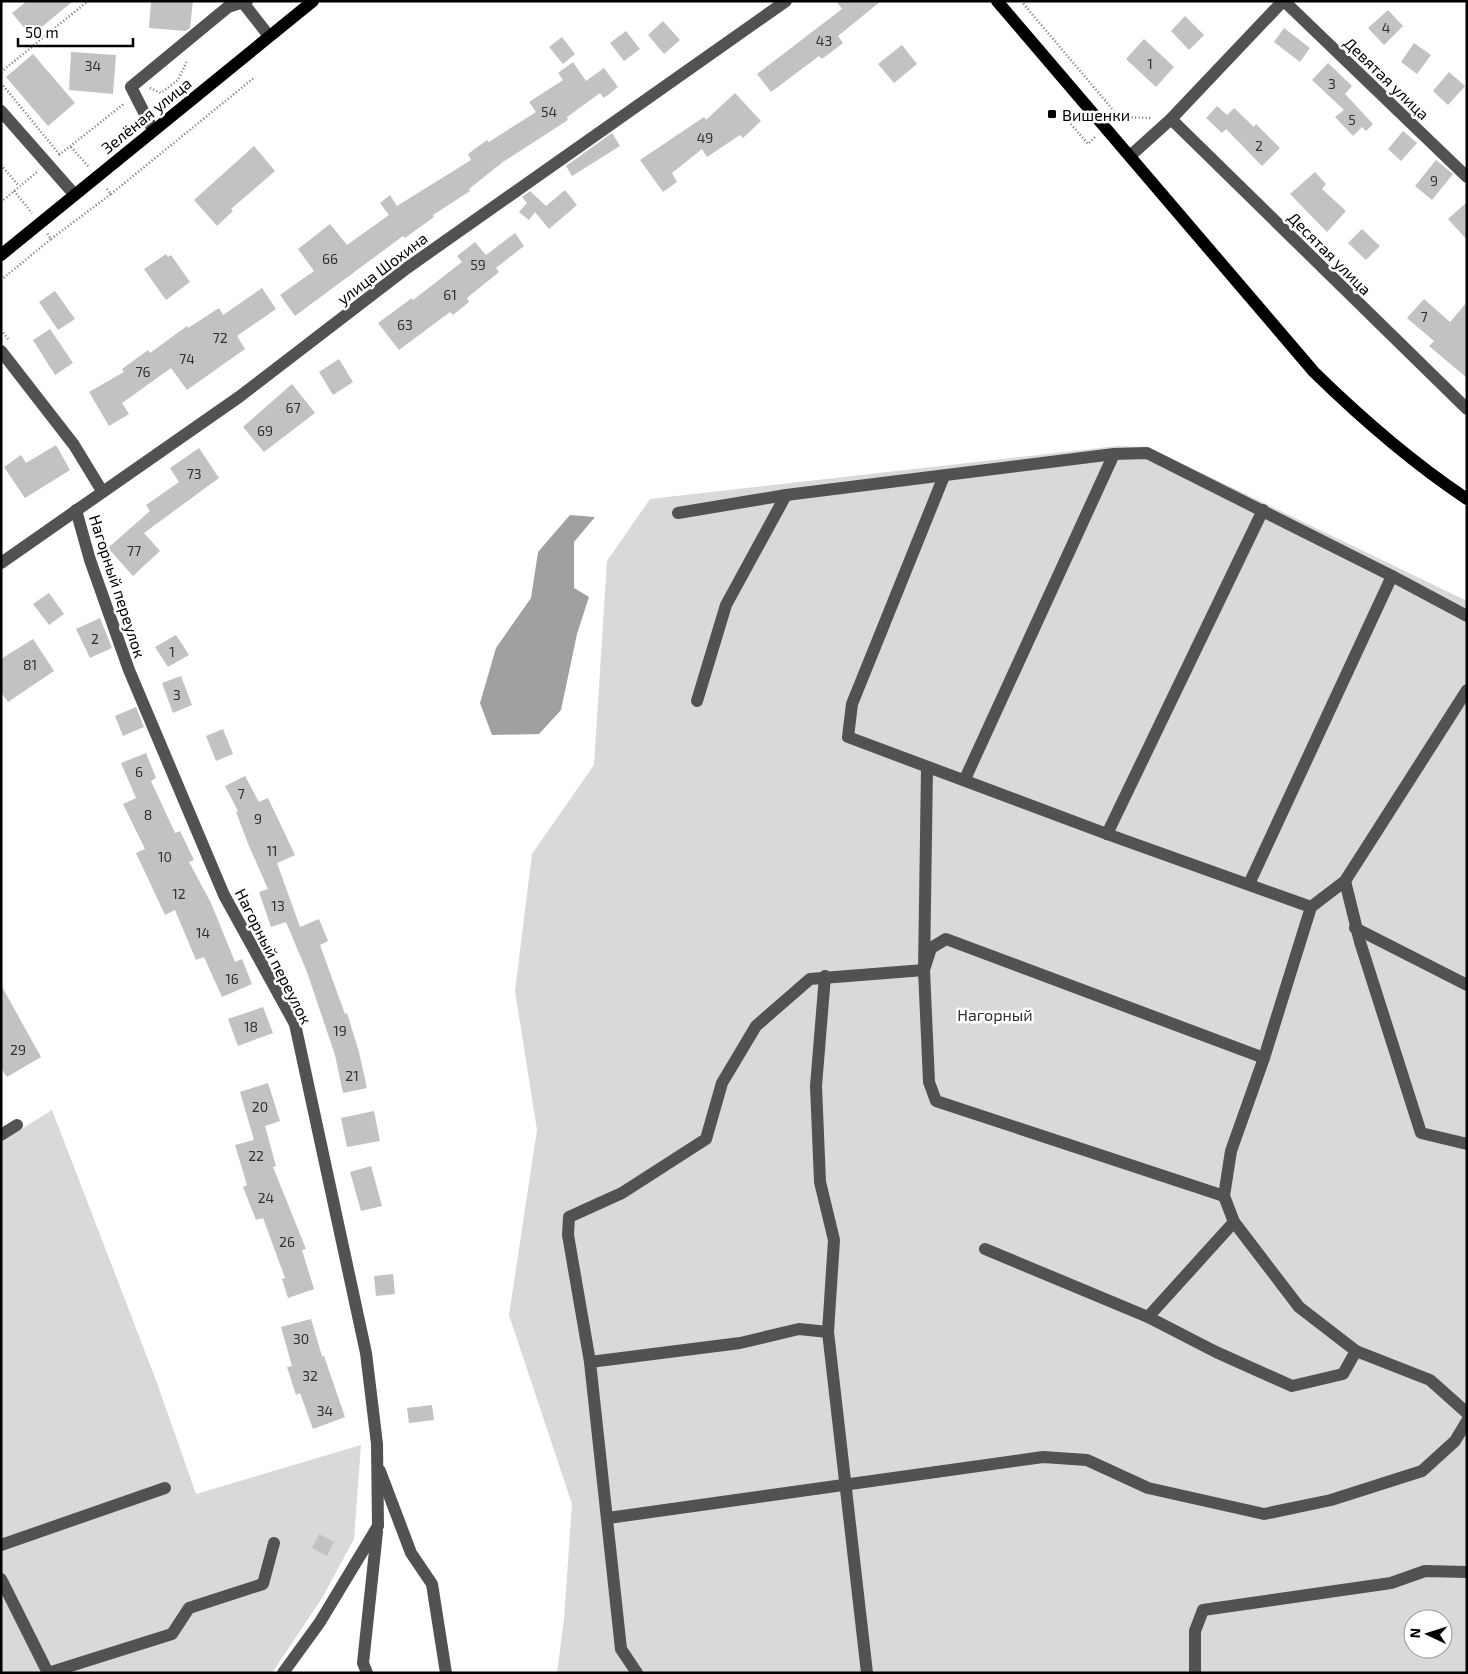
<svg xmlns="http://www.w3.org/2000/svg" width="1468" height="1674" viewBox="0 0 1468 1674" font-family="'Exo 2',sans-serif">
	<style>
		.green { fill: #d9d9d9; fill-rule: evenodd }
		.water { fill: #a0a0a0 }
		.building { fill: #c2c2c2 }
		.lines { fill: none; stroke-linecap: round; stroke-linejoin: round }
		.path { stroke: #747474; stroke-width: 2.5; stroke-dasharray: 1 2.5; stroke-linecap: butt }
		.minor { stroke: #525252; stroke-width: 12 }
		.major { stroke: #000; stroke-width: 12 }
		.poi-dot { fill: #000; stroke: #fff; stroke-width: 2 }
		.labels { text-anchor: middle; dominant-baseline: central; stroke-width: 5; stroke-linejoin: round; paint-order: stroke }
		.number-label { font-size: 14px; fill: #303030 }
		.street-label { font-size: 16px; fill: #000; stroke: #fff }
		.poi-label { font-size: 16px; fill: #000; stroke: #fff; text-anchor: start }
		.park-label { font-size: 16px; fill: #303030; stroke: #fff }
	</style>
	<rect width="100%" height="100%" fill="#fff"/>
	<g class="green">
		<path d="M1117,446L1148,447L1467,601V1673H557L564,1619L572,1504L509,1315L537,1130L515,991L532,854L594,765L607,561L650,499ZM1413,1619H1443V1649H1413Z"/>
		<path d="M52,1110L157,1383L196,1494L361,1445L354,1539L322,1598L272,1673H1V1142Z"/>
	</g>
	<path class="water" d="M570,515L595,517L574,542V588L589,597L577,634L561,710L539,734L492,735L480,703L496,648L531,598L538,552Z"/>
	<g class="building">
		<path d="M27,1H73L31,36L12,13Z"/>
		<path d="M151,1H193L190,28L186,31L149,28Z"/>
		<path d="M836,1H881L838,36L843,43L822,59L819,56L771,92L757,74L842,9Z"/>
		<path d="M1388,10L1403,26L1384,45L1368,28Z"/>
		<path d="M1185,16L1204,35L1189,50L1171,31Z"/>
		<path d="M663,21L680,40L664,54L648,35Z"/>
		<path d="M1284,28L1310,48L1300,62L1274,42Z"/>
		<path d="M626,31L640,49L624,61L610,43Z"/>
		<path d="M562,37L575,54L563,64L549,47Z"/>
		<path d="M1144,39L1174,67L1156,87L1126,59Z"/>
		<path d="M1414,43L1431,55L1417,74L1401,62Z"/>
		<path d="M902,45L917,64L894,83L878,64Z"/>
		<path d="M71,52L116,55L113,94L69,90Z"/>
		<path d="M33,54L75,103L48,126L6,77Z"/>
		<path d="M573,62L586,81L604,68L618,87L604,98L600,93L567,117L568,120L503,162L469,189L470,191L433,215L434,217L405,238L403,236L295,316L280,295L314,271L298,249L330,224L347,245L389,215L380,203L390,195L397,206L471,160L468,154L487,140L489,142L536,112L529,102L563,80L558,73Z"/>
		<path d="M1328,63L1352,86L1345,94L1373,124L1366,131L1362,127L1353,136L1335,117L1344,110L1312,80Z"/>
		<path d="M1449,72L1465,86L1448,105L1433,91Z"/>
		<path d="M735,93L761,121L743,138L740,135L707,157L702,149L672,173L677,182L663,192L640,160L704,117L706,120Z"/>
		<path d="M1217,106L1227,115L1234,108L1254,127L1256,124L1280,148L1262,166L1226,129L1222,133L1206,118Z"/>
		<path d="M1403,131L1417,143L1401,161L1388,149Z"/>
		<path d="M612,133L620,146L572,176L566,166Z"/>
		<path d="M254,146L275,171L231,209L233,211L217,226L194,200Z"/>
		<path d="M1436,160L1453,174L1432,200L1415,186Z"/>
		<path d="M1315,172L1326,184L1322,189L1346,211L1327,232L1290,194Z"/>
		<path d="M565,190L577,205L549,229L535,212L529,220L519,212L527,203L522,197L530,191L546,206Z"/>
		<path d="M1467,202V240L1448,219Z"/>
		<path d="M1362,229L1380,246L1366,260L1348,243Z"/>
		<path d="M515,233L524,246L496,268L499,272L467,298L469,302L453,315L450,312L399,350L378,323L412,298L413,300L462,262L457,256L475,242L486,255Z"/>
		<path d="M166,254L168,257L171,255L190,282L166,300L144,269Z"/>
		<path d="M262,288L276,309L237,336L245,349L187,390L171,368L122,403L129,414L109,426L89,392L124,372L122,369L148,350L150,353L187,326L188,328L219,308L223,315Z"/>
		<path d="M55,291L75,319L58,330L39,302Z"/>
		<path d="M1424,299L1450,322L1467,302V378L1429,346L1434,341L1407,318Z"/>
		<path d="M50,329L73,363L55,375L33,340Z"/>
		<path d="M339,359L353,382L333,395L319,372Z"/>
		<path d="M292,384L315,413L264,452L243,427Z"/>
		<path d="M56,445L70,470L25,498L4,467L21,455L26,463Z"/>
		<path d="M199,448L219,478L144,533L160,551L133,576L108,548L150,511L146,505L179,482L170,468Z"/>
		<path d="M49,593L64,614L49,625L33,604Z"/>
		<path d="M100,618L112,648L90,658L76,629Z"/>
		<path d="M176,635L189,655L168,667L155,647Z"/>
		<path d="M33,639L54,671L8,702L1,692V659Z"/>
		<path d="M181,676L192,705L173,713L162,683Z"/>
		<path d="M136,707L144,727L123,736L115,716Z"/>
		<path d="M223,729L233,754L216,761L206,736Z"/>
		<path d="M146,753L156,778L151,781L175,833L180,831L194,860L189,862L211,903L235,962L242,959L252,984L222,997L204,957L196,960L175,910L165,915L136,853L145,849L123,804L136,798L121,763Z"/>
		<path d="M245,776L259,802L268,798L295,855L277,863L300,927L319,919L328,941L320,945L345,1014L347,1013L359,1052L367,1088L343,1093L335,1055L307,972L286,922L271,927L259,892L268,889L249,846L236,812L238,811L225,786Z"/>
		<path d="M1,985L41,1057L7,1077L1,1068Z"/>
		<path d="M263,1007L273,1033L238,1046L228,1019Z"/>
		<path d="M268,1083L280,1121L265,1126L276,1166L273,1167L306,1249L302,1250L314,1289L288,1298L282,1279L285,1278L263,1218L256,1220L243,1187L247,1185L235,1145L254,1140L240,1092Z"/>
		<path d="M374,1111L380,1141L347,1147L341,1118Z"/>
		<path d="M371,1166L382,1206L361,1211L350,1172Z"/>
		<path d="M393,1274L395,1294L376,1296L374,1276Z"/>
		<path d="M311,1319L322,1356H324L345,1417L313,1429L300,1393L296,1395L287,1367L292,1366L281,1327Z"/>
		<path d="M432,1405L434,1420L409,1423L407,1408Z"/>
		<path d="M319,1534L334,1542L327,1556L312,1548Z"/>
	</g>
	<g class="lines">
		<g class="path">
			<path d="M1021,1L1119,117L1151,118"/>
			<path d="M1,72L88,1"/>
			<path d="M1,83L60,155"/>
			<path d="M150,88L161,93L178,80L187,61"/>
			<path d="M1064,116L1088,144L1095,137"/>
			<path d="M71,147L88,166"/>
			<path d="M59,155L125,103"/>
			<path d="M1,165L19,186"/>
			<path d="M14,191L32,213"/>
			<path d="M111,194L255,77"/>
			<path d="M1,202L37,172"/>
			<path d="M51,239L111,194L106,188"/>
			<path d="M1,280L51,239L47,233"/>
			<path d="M1,330L8,339"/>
		</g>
		<g class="minor">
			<path d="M1284,1L1467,177"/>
			<path d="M244,4L269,36"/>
			<path d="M1,111L74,194"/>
			<path d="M1171,119L1467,409"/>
			<path d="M153,130L131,87L228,7L247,1"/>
			<path d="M1130,156L1171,119L1283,1"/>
			<path d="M1,351L74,445L102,491"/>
			<path d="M944,476L852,704L848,737L1107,834L1311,907L1264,1058L1231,1151L1224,1196L1234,1222L1299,1307L1356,1351L1430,1380L1467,1413"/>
			<path d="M76,510L90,560L129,670L224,895L295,1024L366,1353L377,1444L378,1526L320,1622L283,1673"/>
			<path d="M678,513L786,495L1114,454L1147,453L1392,576L1467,616"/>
			<path d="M1,563L239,397L407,268L786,1"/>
			<path d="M697,701L726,605L786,495"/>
			<path d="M927,768L924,970L929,1082L936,1101L1224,1196"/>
			<path d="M965,779L1114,454"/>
			<path d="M1107,834L1263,510"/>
			<path d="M1345,881L1360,942L1421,1133L1467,1144"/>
			<path d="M1249,884L1392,576"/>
			<path d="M1311,907L1345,881L1467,690"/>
			<path d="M1355,928L1467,985"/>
			<path d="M825,976L816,1086L820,1182L834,1240L828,1332L867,1673"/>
			<path d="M1,1135L17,1125"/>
			<path d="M985,1249L1148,1317L1234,1222"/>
			<path d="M1148,1317L1216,1352L1292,1386L1343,1374L1356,1351"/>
			<path d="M590,1362L740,1343L799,1329L828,1332"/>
			<path d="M380,1471L411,1553L432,1584L446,1673"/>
			<path d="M608,1518L1043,1457L1087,1460L1148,1488L1264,1514L1331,1500L1422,1471L1455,1441L1467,1421"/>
			<path d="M1,1545L165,1488"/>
			<path d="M1,1579L48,1673L172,1634L189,1608L263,1584L274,1543"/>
			<path d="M367,1673L363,1663L377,1532"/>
			<path d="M637,1673L621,1649L590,1362L568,1235L569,1217L622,1193L706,1139L722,1083L756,1026L810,979L924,970L931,948L946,939L1264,1058"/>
			<path d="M1195,1673V1631L1203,1610L1391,1583L1425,1571L1467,1572"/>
		</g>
		<g class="major">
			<path d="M997,1L1314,372C1363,420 1410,461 1467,499"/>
			<path d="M1,255L313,1"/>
		</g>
	</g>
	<rect class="poi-dot" x="1047" y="109" width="10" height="10" rx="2.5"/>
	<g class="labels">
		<g class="number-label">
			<text x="1386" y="27">4</text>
			<text x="824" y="40">43</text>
			<text x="1150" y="63">1</text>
			<text x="93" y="65">34</text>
			<text x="1332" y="83">3</text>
			<text x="549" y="111">54</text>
			<text x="1352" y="119">5</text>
			<text x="705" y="137">49</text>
			<text x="1259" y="145">2</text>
			<text x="1434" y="180">9</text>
			<text x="330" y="258">66</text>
			<text x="478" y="264">59</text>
			<text x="450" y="294">61</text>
			<text x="1424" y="316">7</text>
			<text x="405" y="324">63</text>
			<text x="220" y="337">72</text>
			<text x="187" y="358">74</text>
			<text x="143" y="371">76</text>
			<text x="293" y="407">67</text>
			<text x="265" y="430">69</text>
			<text x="194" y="473">73</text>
			<text x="134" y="550">77</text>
			<text x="95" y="638">2</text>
			<text x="172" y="651">1</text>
			<text x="30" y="664">81</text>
			<text x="177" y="694">3</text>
			<text x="139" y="771">6</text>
			<text x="241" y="793">7</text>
			<text x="148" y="814">8</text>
			<text x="258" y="818">9</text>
			<text x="272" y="850">11</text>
			<text x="165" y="856">10</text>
			<text x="179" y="893">12</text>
			<text x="278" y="905">13</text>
			<text x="203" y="932">14</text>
			<text x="232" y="978">16</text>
			<text x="251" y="1026">18</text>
			<text x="340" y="1030">19</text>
			<text x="18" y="1049">29</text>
			<text x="352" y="1075">21</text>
			<text x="260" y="1106">20</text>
			<text x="256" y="1155">22</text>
			<text x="266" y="1197">24</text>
			<text x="287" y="1241">26</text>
			<text x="301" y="1338">30</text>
			<text x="310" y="1375">32</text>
			<text x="325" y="1410">34</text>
		</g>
		<g class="street-label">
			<text transform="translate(1387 78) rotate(44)">Девятая улица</text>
			<text transform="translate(146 115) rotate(-39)">Зелёная улица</text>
			<text transform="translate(1330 253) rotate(45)">Десятая улица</text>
			<text transform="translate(382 268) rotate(-37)">улица Шохина</text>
			<text transform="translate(118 586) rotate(72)">Нагорный переулок</text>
			<text transform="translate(274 956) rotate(63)">Нагорный переулок</text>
		</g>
		<g class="poi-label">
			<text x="1062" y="114">Вишенки</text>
		</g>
		<g class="park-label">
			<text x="995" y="1014">Нагорный</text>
		</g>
	</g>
	<rect width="1468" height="1674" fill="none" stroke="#000000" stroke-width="5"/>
	<g transform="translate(1428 1634) rotate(274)"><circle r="24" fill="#ffffff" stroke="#999999"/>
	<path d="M0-4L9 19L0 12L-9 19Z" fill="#000000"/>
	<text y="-8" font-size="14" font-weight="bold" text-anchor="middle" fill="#000000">N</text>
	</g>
	<path d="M18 38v8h115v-8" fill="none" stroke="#000000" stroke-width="2.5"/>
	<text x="25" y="38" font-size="15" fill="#000000" stroke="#ffffff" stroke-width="4" paint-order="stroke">50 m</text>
</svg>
